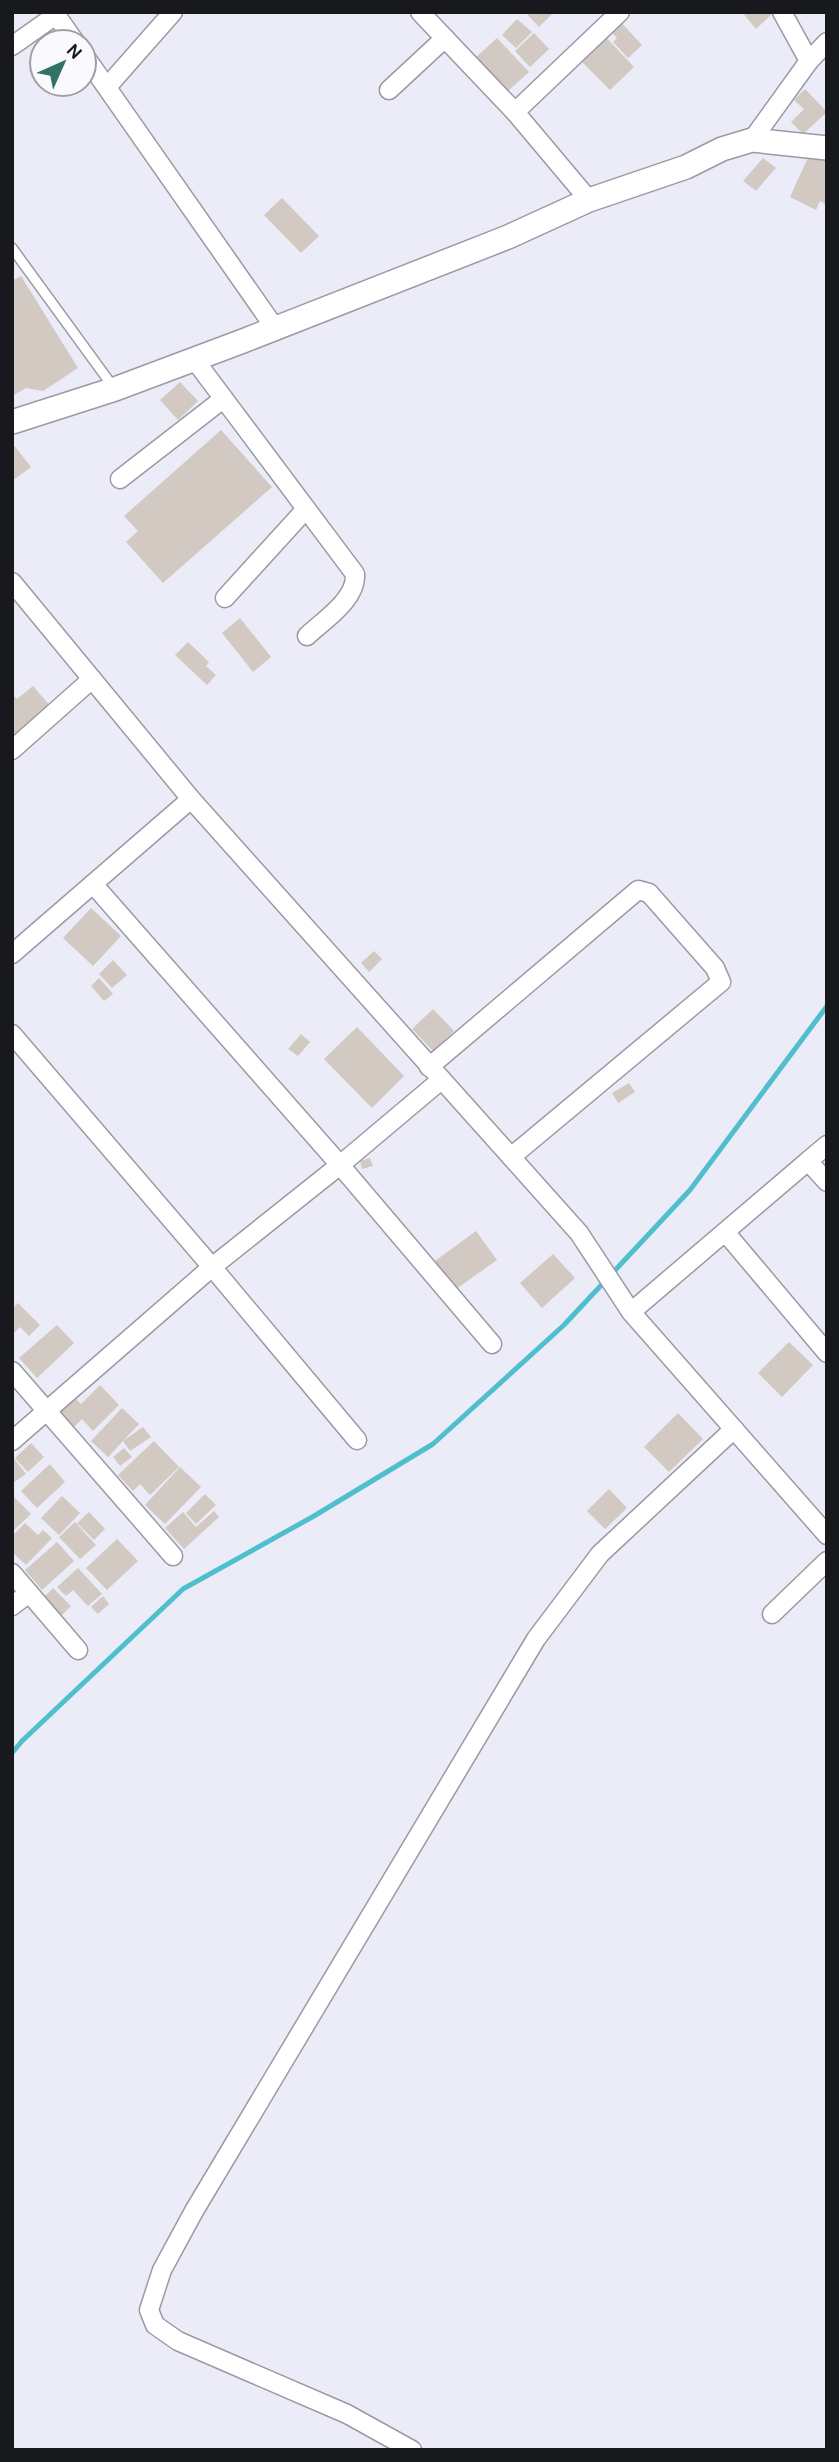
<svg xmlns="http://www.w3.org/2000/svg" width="839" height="2462" viewBox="0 0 839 2462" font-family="Karla,sans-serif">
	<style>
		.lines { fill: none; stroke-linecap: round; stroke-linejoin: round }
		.stream { stroke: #4fbfce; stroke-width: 5 }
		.building { fill: #d1c9c2 }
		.service-casing { stroke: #999aa4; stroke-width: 12 }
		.minor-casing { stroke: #999aa4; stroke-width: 21 }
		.tertiary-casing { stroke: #999aa4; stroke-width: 26 }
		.service { stroke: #fff; stroke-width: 9 }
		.minor { stroke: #fff; stroke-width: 18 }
		.tertiary { stroke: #fff; stroke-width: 23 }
	</style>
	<rect width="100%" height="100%" fill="#ebecf7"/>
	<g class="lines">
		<path class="stream" d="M12,1753L22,1741L183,1589L314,1516L433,1444L564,1325L690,1190L827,1006"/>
	</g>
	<g class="building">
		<path d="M529,12H554L539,27L527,14Z"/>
		<path d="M742,12H769L771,15L756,29Z"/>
		<path d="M617,18L642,45L628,58L613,42L617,38L607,27Z"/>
		<path d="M517,19L532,32L516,48L502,35Z"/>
		<path d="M534,33L549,49L530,67L515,51Z"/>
		<path d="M603,34L634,67L610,90L578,58Z"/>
		<path d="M497,38L529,72L507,92L475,58Z"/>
		<path d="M805,89L827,112L803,134L791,122L804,109L794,100Z"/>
		<path d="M811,151L827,159V205L820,201L816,210L790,197Z"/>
		<path d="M763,158L776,168L756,191L743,181Z"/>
		<path d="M282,198L319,236L301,253L264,215Z"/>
		<path d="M21,276L78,368L43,391L26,388L12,396V281Z"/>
		<path d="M180,382L198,401L178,420L160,400Z"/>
		<path d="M221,430L272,487L163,583L126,542L138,531L124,516Z"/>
		<path d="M12,443L31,467L12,481Z"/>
		<path d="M240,618L271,657L253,672L222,633Z"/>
		<path d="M188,642L209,662L206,666L216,675L207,685L175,655Z"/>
		<path d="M33,686L51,707L12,741V694L17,699Z"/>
		<path d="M91,908L121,936L93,966L63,938Z"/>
		<path d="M374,951L382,959L369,972L361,963Z"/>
		<path d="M113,960L127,975L112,988L99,974Z"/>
		<path d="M99,978L113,994L104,1001L91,986Z"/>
		<path d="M433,1009L454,1031L433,1051L412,1029Z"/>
		<path d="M357,1027L404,1076L372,1108L324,1059Z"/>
		<path d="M301,1034L310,1042L298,1056L288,1049Z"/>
		<path d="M629,1083L635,1092L618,1103L612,1093Z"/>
		<path d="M370,1158L373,1166L362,1169L360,1161Z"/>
		<path d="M476,1231L497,1260L456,1289L435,1261Z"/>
		<path d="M553,1254L575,1278L542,1308L520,1283Z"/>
		<path d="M18,1303L40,1325L29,1336L20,1327L12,1335V1309Z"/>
		<path d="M57,1325L74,1343L37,1378L19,1358Z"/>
		<path d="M789,1342L813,1365L782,1397L758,1373Z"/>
		<path d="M100,1385L119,1405L93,1431L82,1419L74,1427L59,1411L74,1397L81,1404Z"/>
		<path d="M122,1408L139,1424L108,1457L91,1441Z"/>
		<path d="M678,1413L703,1439L669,1472L644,1447Z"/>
		<path d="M143,1427L151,1437L130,1451L123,1441Z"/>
		<path d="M154,1441L179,1467L150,1495L140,1484L133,1491L118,1475Z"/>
		<path d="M31,1443L44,1457L28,1472L15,1458Z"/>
		<path d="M124,1448L132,1457L120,1466L113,1457Z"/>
		<path d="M12,1456L26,1474L13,1483L12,1482Z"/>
		<path d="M50,1464L65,1482L37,1508L21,1491Z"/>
		<path d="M180,1467L201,1487L165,1524L145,1505Z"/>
		<path d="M609,1489L627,1508L605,1529L587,1511Z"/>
		<path d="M205,1494L216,1505L196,1524L186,1513Z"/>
		<path d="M12,1495L31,1514L12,1532Z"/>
		<path d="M62,1496L80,1513L59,1535L41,1518Z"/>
		<path d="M214,1511L219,1517L184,1549L165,1528L183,1512L196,1527Z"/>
		<path d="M89,1512L105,1529L94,1540L77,1523Z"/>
		<path d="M75,1522L96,1545L80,1559L59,1537Z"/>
		<path d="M25,1523L38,1535L43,1530L52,1538L26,1565L12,1552V1536Z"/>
		<path d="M117,1539L138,1561L107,1590L86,1568Z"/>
		<path d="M57,1542L74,1561L42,1590L25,1570Z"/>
		<path d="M78,1568L102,1594L88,1606L73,1590L66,1596L57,1587Z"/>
		<path d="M53,1588L71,1606L61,1616L42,1599Z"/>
		<path d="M103,1596L109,1604L98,1614L91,1607Z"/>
	</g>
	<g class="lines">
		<g class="service-casing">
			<path id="service" d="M12,248L114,388"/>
		</g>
		<g class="minor-casing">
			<g id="minor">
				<path d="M54,12L75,42"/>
				<path d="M420,12L515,112L589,200"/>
				<path d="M782,12L809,61"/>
				<path d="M12,46L56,15"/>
				<path d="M84,55L275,328"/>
				<path d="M107,87L173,12"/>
				<path d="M389,90L445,38"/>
				<path d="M515,112L620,12"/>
				<path d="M752,140L809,61L827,42"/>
				<path d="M194,359L355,574C357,599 324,620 307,636"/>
				<path d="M120,479L223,399"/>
				<path d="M12,582L191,799L579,1233L631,1312L827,1535"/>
				<path d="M225,598L306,509"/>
				<path d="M12,750L92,679"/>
				<path d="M93,884L340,1165L492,1344"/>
				<path d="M12,954L191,799"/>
				<path d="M12,1034L212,1267L357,1440"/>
				<path d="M429,1067L638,890L649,893L715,968L721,982L511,1157"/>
				<path d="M808,1161L827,1145"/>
				<path d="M726,1233L827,1353"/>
				<path d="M631,1312L808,1161L827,1182"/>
				<path d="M12,1371L173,1556"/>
				<path d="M12,1441L212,1267L340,1165L441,1080"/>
				<path d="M12,1573L78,1650"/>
				<path d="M12,1606L29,1593"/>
				<path d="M772,1614L827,1561"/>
				<path d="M412,2450L347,2414L178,2341L155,2325L149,2310L162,2270L194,2211L536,1639L600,1554L734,1429"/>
			</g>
		</g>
		<g class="tertiary-casing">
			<path id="tertiary" d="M12,422L115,389L243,341L508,237L589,200L686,167L722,149L752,140L827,148"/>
		</g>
		<use href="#service" class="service"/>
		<use href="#minor" class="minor"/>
		<use href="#tertiary" class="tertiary"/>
	</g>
	<rect width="839" height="2462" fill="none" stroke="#18191c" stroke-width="28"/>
	<g transform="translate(63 63) rotate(45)"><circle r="33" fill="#fafafe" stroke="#a0a0a4" stroke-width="2"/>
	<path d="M0-5L12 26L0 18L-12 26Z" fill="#317364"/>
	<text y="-10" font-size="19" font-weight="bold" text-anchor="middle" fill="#18191c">N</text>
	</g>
</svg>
